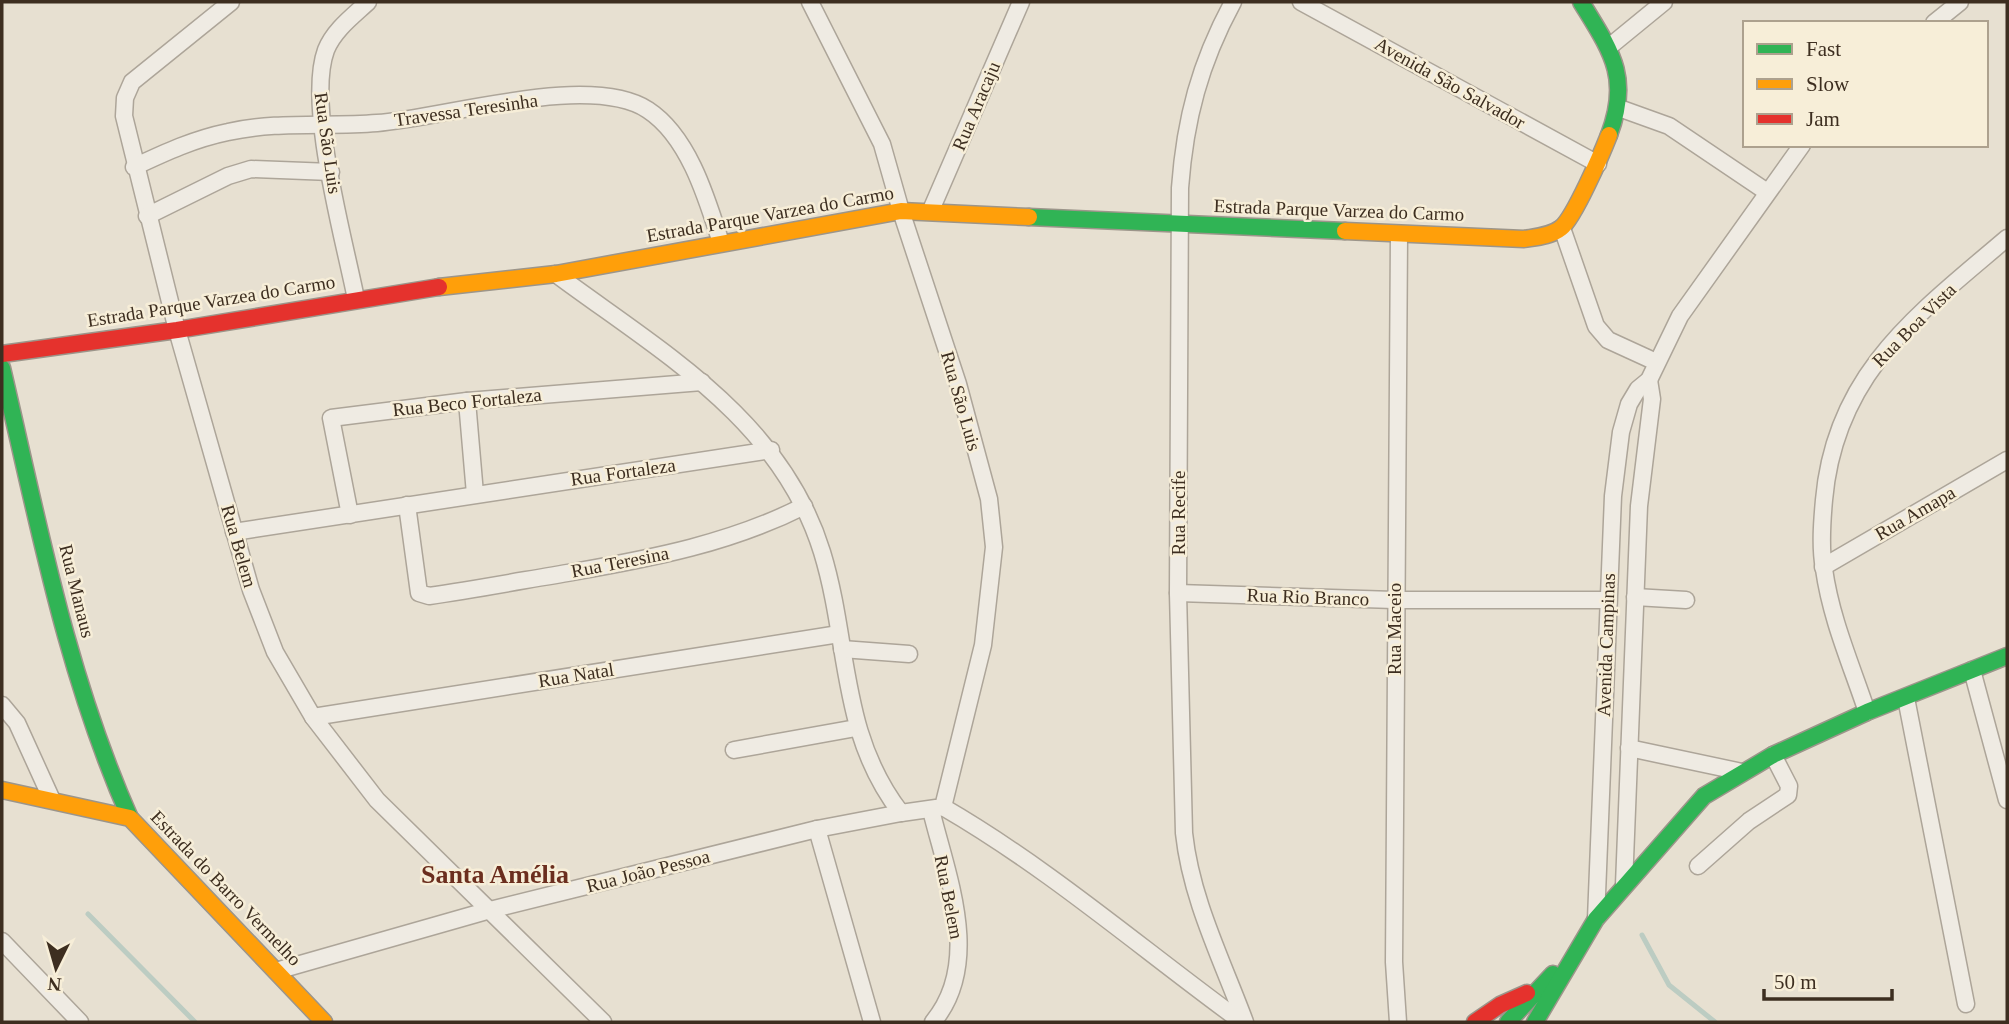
<svg xmlns="http://www.w3.org/2000/svg" width="2009" height="1024" viewBox="0 0 2009 1024" font-family="Georgia,serif">
	<style>
		.lines { fill: none; stroke-linecap: round; stroke-linejoin: round }
		.stream { stroke: #bcccc2; stroke-width: 5 }
		.street-casing { stroke: #ada599; stroke-width: 19 }
		.fast-casing { stroke: #9c958a; stroke-width: 19 }
		.slow-casing { stroke: #9c958a; stroke-width: 19 }
		.jam-casing { stroke: #9c958a; stroke-width: 19 }
		.street { stroke: #efebe3; stroke-width: 16 }
		.fast { stroke: #30b455; stroke-width: 16 }
		.slow { stroke: #ff9f0a; stroke-width: 16 }
		.jam { stroke: #e5322d; stroke-width: 16 }
		.labels { text-anchor: middle; dominant-baseline: central; stroke-width: 5; stroke-linejoin: round; paint-order: stroke }
		.street-label { font-size: 19px; fill: #3d2e20; stroke: #f7eed8 }
		.district-label { font-size: 26px; font-weight: bold; fill: #6b2e1e; stroke: #f7eed8 }
	</style>
	<rect width="100%" height="100%" fill="#e7e0d1"/>
	<g class="lines">
		<g class="stream">
			<path d="M88,914L195,1022"/>
			<path d="M1642,935L1669,985L1715,1022"/>
		</g>
		<g class="street-casing">
			<g id="street">
				<path d="M231,2L132,82L125,98L124,116L177,330L251,590L275,652L313,717L377,800L603,1022"/>
				<path d="M1233,2C1200,63 1185,119 1180,188L1178,593L1184,833C1191,899 1222,960 1245,1022"/>
				<path d="M1301,2L1598,164"/>
				<path d="M1934,23L1960,2"/>
				<path d="M1609,47L1664,2"/>
				<path d="M1619,108L1669,126L1767,192"/>
				<path d="M134,167C166,152 194,139 228,132C276,121 328,127 377,123C445,118 590,72 648,110C689,137 707,199 721,243"/>
				<path d="M931,210L1021,2"/>
				<path d="M147,216L228,176L251,169L331,172"/>
				<path d="M1562,228L1596,326L1608,340L1656,362"/>
				<path d="M556,274C661,352 781,419 822,552C850,643 839,733 901,813L943,807L983,645L994,547L989,499L958,384L901,211L882,144L810,2"/>
				<path d="M356,299C344,238 306,104 326,50C334,30 353,16 368,2"/>
				<path d="M467,401L475,494"/>
				<path d="M407,505L419,593L429,596C477,589 525,580 573,572C653,558 731,543 804,506"/>
				<path d="M350,515L331,418L467,401L702,382"/>
				<path d="M234,532L771,450"/>
				<path d="M1823,567L2007,460"/>
				<path d="M1178,593L1394,600H1607"/>
				<path d="M1635,597L1686,600"/>
				<path d="M842,649L909,654"/>
				<path d="M1972,670L2007,800"/>
				<path d="M1906,698L1966,1004"/>
				<path d="M2,705L17,723L52,800"/>
				<path d="M1867,712C1851,664 1831,619 1824,569C1820,547 1822,522 1824,500C1835,373 1918,314 2007,238"/>
				<path d="M313,717L839,634"/>
				<path d="M1629,748L1742,772"/>
				<path d="M734,750L856,728"/>
				<path d="M943,807C1050,869 1143,950 1242,1022"/>
				<path d="M931,810C947,876 983,962 933,1022"/>
				<path d="M817,829L872,1022"/>
				<path d="M1698,866L1749,821L1788,795L1789,786L1773,755"/>
				<path d="M1624,885L1639,506L1652,399L1649,380"/>
				<path d="M1596,919L1613,496L1621,432L1629,404L1638,389L1649,380L1680,316L1802,145"/>
				<path d="M2,941L80,1022"/>
				<path d="M276,971L490,910L817,829L901,813"/>
				<path d="M1398,1022L1394,962L1399,235"/>
			</g>
		</g>
		<g class="fast-casing">
			<g id="fast">
				<path d="M1581,2C1611,51 1631,77 1609,135"/>
				<path d="M1029,217L1345,231"/>
				<path d="M2,368C38,521 66,674 130,818"/>
				<path d="M1508,1022L1553,974"/>
				<path d="M1535,1022L1596,919L1704,796L1773,755L1867,712L2007,656"/>
			</g>
		</g>
		<g class="slow-casing">
			<g id="slow">
				<path d="M1345,231L1524,239C1536,237 1551,236 1561,228C1574,218 1602,153 1609,135"/>
				<path d="M439,287L556,274L901,211L1029,217"/>
				<path d="M2,790L130,818L324,1022"/>
			</g>
		</g>
		<g class="jam-casing">
			<g id="jam">
				<path d="M2,354L177,330L439,287"/>
				<path d="M1475,1022L1500,1005L1527,993"/>
			</g>
		</g>
		<use href="#street" class="street"/>
		<use href="#fast" class="fast"/>
		<use href="#slow" class="slow"/>
		<use href="#jam" class="jam"/>
	</g>
	<g class="labels">
		<g class="street-label">
			<text transform="translate(1450 83) rotate(29)">Avenida São Salvador</text>
			<text transform="translate(976 106) rotate(-67)">Rua Aracaju</text>
			<text transform="translate(466 110) rotate(-8)">Travessa Teresinha</text>
			<text transform="translate(328 143) rotate(82)">Rua São Luis</text>
			<text transform="translate(1339 210) rotate(2)">Estrada Parque Varzea do Carmo</text>
			<text transform="translate(770 214) rotate(-10)">Estrada Parque Varzea do Carmo</text>
			<text transform="translate(211 301) rotate(-9)">Estrada Parque Varzea do Carmo</text>
			<text transform="translate(1914 325) rotate(-45)">Rua Boa Vista</text>
			<text transform="translate(961 401) rotate(74)">Rua São Luis</text>
			<text transform="translate(467 402) rotate(-6)">Rua Beco Fortaleza</text>
			<text transform="translate(623 472) rotate(-8)">Rua Fortaleza</text>
			<text transform="translate(1178 513) rotate(-90)">Rua Recife</text>
			<text transform="translate(1915 513) rotate(-30)">Rua Amapa</text>
			<text transform="translate(239 546) rotate(74)">Rua Belem</text>
			<text transform="translate(620 562) rotate(-11)">Rua Teresina</text>
			<text transform="translate(77 591) rotate(76)">Rua Manaus</text>
			<text transform="translate(1308 597) rotate(2)">Rua Rio Branco</text>
			<text transform="translate(1394 629) rotate(-90)">Rua Maceio</text>
			<text transform="translate(1606 645) rotate(-88)">Avenida Campinas</text>
			<text transform="translate(576 675) rotate(-9)">Rua Natal</text>
			<text transform="translate(648 871) rotate(-14)">Rua João Pessoa</text>
			<text transform="translate(226 888) rotate(46)">Estrada do Barro Vermelho</text>
			<text transform="translate(949 897) rotate(79)">Rua Belem</text>
		</g>
		<g class="district-label">
			<text x="495" y="874">Santa Amélia</text>
		</g>
	</g>
	<rect width="2009" height="1024" fill="none" stroke="#3d2e20" stroke-width="7"/>
	<rect x="1743" y="21" width="245" height="126" fill="#f7eed8" stroke="#ada18e" stroke-width="2"/>
	<rect x="1757" y="44" width="35" height="10" fill="#30b455" stroke="#ada18e" stroke-width="2"/>
	<text x="1806" y="56" font-size="21" fill="#3d2e20">Fast</text>
	<rect x="1757" y="79" width="35" height="10" fill="#ff9f0a" stroke="#ada18e" stroke-width="2"/>
	<text x="1806" y="91" font-size="21" fill="#3d2e20">Slow</text>
	<rect x="1757" y="114" width="35" height="10" fill="#e5322d" stroke="#ada18e" stroke-width="2"/>
	<text x="1806" y="126" font-size="21" fill="#3d2e20">Jam</text>
	<g transform="translate(56 968) rotate(185)" stroke="#f7eed8" stroke-width="5" paint-order="stroke">
	<path d="M0-5L12 26L0 18L-12 26Z" fill="#3d2e20"/>
	<text y="-10" font-size="19" font-weight="bold" text-anchor="middle" fill="#3d2e20">N</text>
	</g>
	<path d="M1764 989v10h128v-10" fill="none" stroke="#3d2e20" stroke-width="3.5"/>
	<text x="1774" y="989" font-size="21" fill="#3d2e20" stroke="#f7eed8" stroke-width="5" paint-order="stroke">50 m</text>
</svg>
